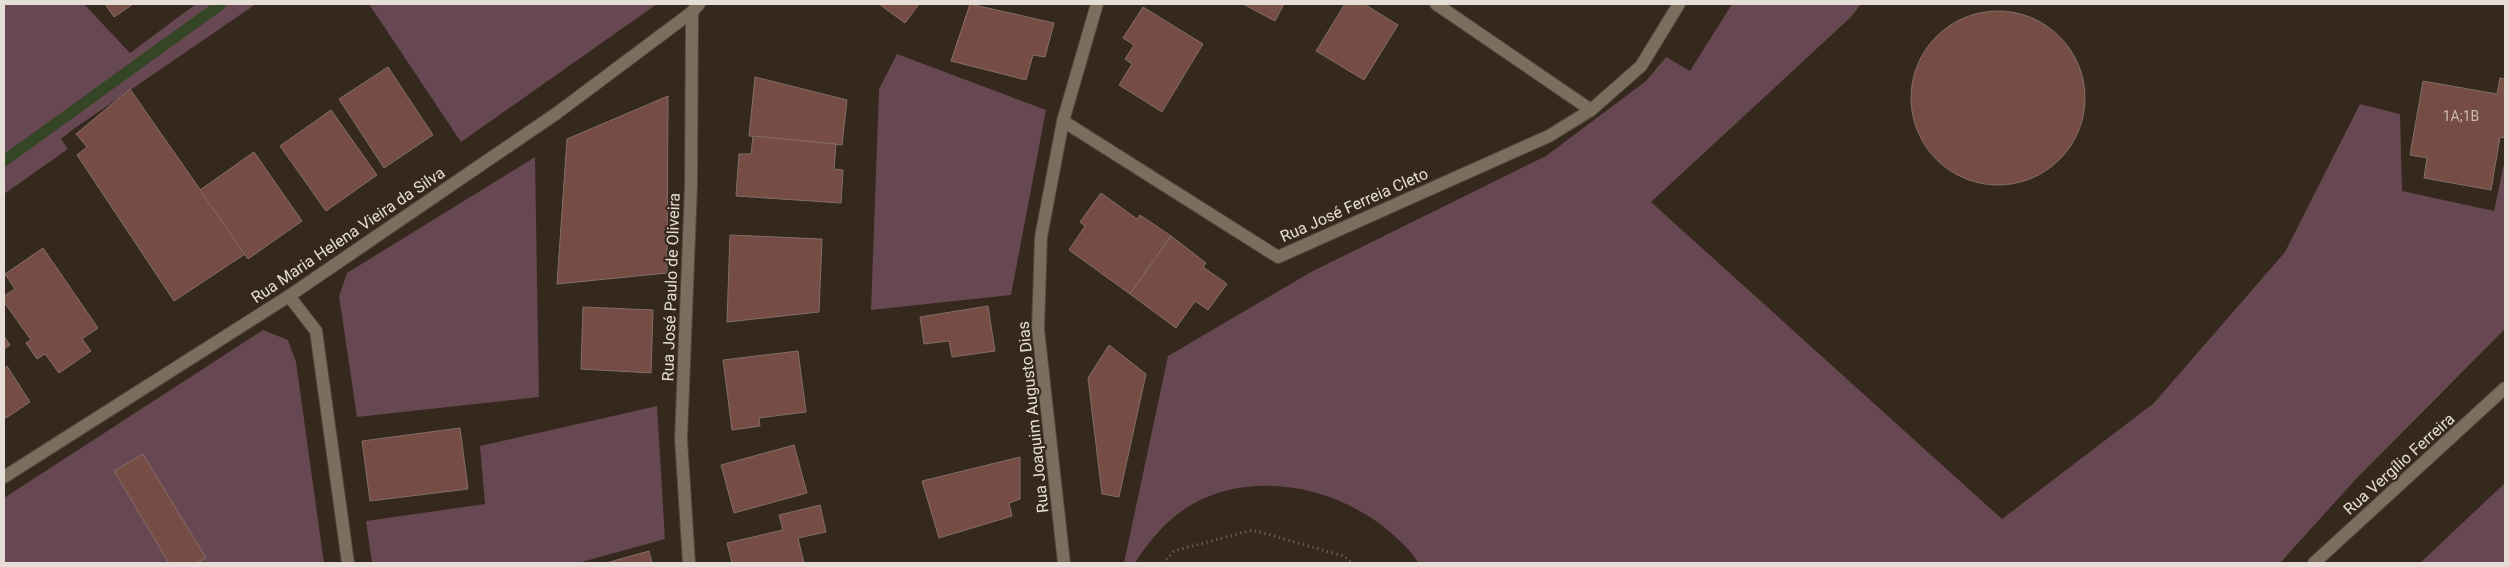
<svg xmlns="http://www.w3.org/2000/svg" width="2509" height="567" viewBox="0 0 2509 567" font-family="Roboto,sans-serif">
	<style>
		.green { fill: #674751 }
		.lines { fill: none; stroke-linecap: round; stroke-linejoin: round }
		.stream { stroke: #344625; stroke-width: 11 }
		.building { fill: #764d45; stroke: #836e69 }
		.minor-casing { stroke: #51463c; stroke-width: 14 }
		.path { stroke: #7a6e64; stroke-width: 3; stroke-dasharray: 1 4; stroke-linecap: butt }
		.minor { stroke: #7c6d5f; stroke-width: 12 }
		.labels { text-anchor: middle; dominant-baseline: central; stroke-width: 4.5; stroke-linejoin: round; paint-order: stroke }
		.number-label { font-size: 14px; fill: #cab9b2 }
		.street-label { font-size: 16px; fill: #e6ddd6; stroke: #35281c }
	</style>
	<rect width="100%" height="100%" fill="#35281c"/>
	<g class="green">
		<path d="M4,4H84L130,53L196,4H256L72,130L61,139L68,149L4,194Z"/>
		<path d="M369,4H657L461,142Z"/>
		<path d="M1732,4H1861L1851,17L1651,202L2002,519L2154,403L2285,252L2360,104L2400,114L2402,191L2494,211L2505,159V329L2356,479L2280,563H1418C1412,551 1400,541 1390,532C1342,491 1268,472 1207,497C1175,510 1153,535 1135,563H1124L1168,356L1311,272L1546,156L1646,81L1666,57L1690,71Z"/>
		<path d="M897,54L1046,110L1011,295L871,310L879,89Z"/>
		<path d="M535,157L539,397L357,417L339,296L347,273Z"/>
		<path d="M263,330L288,340L296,362L324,563H4V498Z"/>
		<path d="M657,406L665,539L578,563H372L366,521L485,504L480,446Z"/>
		<path d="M2505,483V563H2420Z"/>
	</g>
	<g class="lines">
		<path class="stream" d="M4,161L221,4"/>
	</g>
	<g class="building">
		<path d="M105,4H133L114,17Z"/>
		<path d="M879,4H919L905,23Z"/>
		<path d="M970,4L1054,23L1045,57L1033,55L1026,80L951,61Z"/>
		<path d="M1243,4H1284L1275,21Z"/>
		<path d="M1345,4H1364L1398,25L1364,80L1316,51Z"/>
		<path d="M1143,7L1203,44L1162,112L1119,85L1132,64L1125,59L1134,45L1123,38Z"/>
		<circle cx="1998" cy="98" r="87"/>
		<path d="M388,67L433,135L384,168L339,99Z"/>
		<path d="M755,77L847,100L842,145L749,136Z"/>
		<path d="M2500,78L2505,79V138L2500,137L2491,190L2424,178L2427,158L2410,155L2423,81L2497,94Z"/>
		<path d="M130,89L245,254L174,301L77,155L87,147L76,134Z"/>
		<path d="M668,96L667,273L557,284L567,139Z"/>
		<path d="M331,110L377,175L326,211L280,146Z"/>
		<path d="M753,136L836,144L834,169L843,170L841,203L736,196L739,154H751Z"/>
		<path d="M254,152L302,221L248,259L200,190Z"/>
		<path d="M1101,193L1137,219L1140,215L1171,236L1130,294L1069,250L1085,226L1080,222Z"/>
		<path d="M730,235L822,239L819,312L727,322Z"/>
		<path d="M1171,236L1206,263L1203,267L1227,284L1208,310L1195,301L1176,328L1130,294Z"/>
		<path d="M43,248L98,328L82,339L91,351L59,373L45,354L37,359L26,343L31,340L4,302V296L15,289L5,274Z"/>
		<path d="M988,306L995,351L952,357L949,341L924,344L920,317Z"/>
		<path d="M583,307L653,310L651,373L581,369Z"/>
		<path d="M4,336L10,345L4,349Z"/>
		<path d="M1109,345L1146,374L1119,497L1102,494L1088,378Z"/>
		<path d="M798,351L806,412L759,418L760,426L732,430L723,360Z"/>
		<path d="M7,366L30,402L6,418L4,414V369Z"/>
		<path d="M460,428L468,489L370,501L362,441Z"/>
		<path d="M794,445L807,493L734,513L721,465Z"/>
		<path d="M143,454L206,558L196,563H169L114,471Z"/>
		<path d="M1020,457V499L1009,503L1012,516L939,538L922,481Z"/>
		<path d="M820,505L826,532L798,538L804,563H732L727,543L783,530L779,515Z"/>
		<path d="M649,551L652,563H606Z"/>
	</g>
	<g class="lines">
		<g class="minor-casing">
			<g id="minor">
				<path d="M1436,4L1591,110"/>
				<path d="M1063,121L1278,257L1549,136L1591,110L1641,66L1679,4"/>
				<path d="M289,296L316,331L348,563"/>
				<path d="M4,477L289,296L557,113L692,12L699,4"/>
				<path d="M689,563L681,439L691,186L692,12"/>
				<path d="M1064,563L1038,329L1041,237L1063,121L1097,4"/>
				<path d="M2314,563L2505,388"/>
			</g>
		</g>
		<path class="path" d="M1163,563L1174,551L1252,530L1344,556L1352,563"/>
		<use href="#minor" class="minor"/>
	</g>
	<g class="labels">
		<g class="number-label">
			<text x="2461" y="116">1A;1B</text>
		</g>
		<g class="street-label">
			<text transform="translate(1354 205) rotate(-24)">Rua José Ferreia Cleto</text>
			<text transform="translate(348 235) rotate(-34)">Rua Maria Helena Vieira da Silva</text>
			<text transform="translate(671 287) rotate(-88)">Rua José Paulo de Oliveira</text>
			<text transform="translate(1033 417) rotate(-96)">Rua Joaquim Augusto Dias</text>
			<text transform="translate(2399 464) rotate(-42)">Rua Vergílio Ferreira</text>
		</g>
	</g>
	<rect width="2509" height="567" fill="none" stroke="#e6ddd6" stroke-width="10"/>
</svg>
